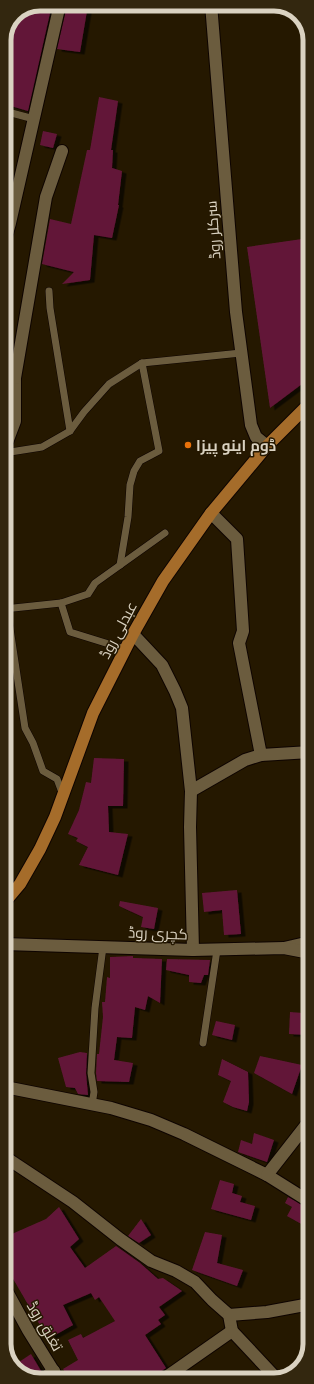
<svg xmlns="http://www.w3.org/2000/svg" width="314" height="1384" viewBox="0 0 314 1384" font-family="'Space Grotesk',Cairo,sans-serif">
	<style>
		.building { fill: #621739; filter: url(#shadow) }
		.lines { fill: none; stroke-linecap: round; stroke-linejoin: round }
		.lane-casing { stroke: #0e0400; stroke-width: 8 }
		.street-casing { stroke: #0e0400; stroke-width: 14 }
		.secondary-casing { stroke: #0e0400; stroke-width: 14 }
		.primary-casing { stroke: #0e0400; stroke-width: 14 }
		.lane { stroke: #6b5c3e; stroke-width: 7 }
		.street { stroke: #6b5c3e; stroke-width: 12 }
		.secondary { stroke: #6b5c3e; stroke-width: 12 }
		.primary { stroke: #a56c2a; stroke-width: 12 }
		.food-dot { fill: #e8710a; stroke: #251800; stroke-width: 1.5 }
		.labels { text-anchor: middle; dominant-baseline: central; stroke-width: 3; stroke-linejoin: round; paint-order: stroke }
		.street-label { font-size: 15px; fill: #dad2c1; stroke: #251800 }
		.poi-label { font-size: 15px; font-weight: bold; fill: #dad2c1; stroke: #251800; text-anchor: start }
		.rim { fill: none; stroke: #dad2c1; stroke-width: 5 }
	</style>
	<defs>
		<filter id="shadow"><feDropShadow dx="4.5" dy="2.5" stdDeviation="0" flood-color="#0009"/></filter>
	</defs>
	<rect width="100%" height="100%" fill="#251800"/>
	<g class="building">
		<path d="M40,4H52L28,111L4,104V40L15,14Z"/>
		<path d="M88,5L80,52L57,49L67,6Z"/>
		<path d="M99,97L118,101L111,150H113L112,168L122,171L118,205H119L112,238L94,235L90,280L62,284L74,272L42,264L50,219L71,224L87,150H90Z"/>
		<path d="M43,131L57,134L53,148L40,145Z"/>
		<path d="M309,238L310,378L270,408L247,247Z"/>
		<path d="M94,758L124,759L123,806H108L109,832L128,834L118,875L79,865L88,847L76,841L78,838L68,834L79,810L86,782L91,783Z"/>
		<path d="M237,890L241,934L224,935L222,910L204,912L202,893Z"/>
		<path d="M120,901L158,908L154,929L141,927L143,917L119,906Z"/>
		<path d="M133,956V958H135L162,959L160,1003L148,996L145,1010L135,1007L132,1038L117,1037L114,1060L133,1063L129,1082L97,1081L96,1073L97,1054H99L103,1017L102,1002H105L107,977L110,978V957Z"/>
		<path d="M167,959L210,960L208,975H204L201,983L189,982V975L166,970Z"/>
		<path d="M290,1012L303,1013L309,1021V1035L289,1034Z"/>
		<path d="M216,1021L235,1025L232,1040L212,1035Z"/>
		<path d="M80,1052L87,1053L86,1073L88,1095L78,1094L75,1088L66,1087L58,1058Z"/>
		<path d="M260,1056L302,1065L292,1094L254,1073Z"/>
		<path d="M222,1059L248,1072L249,1102L247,1111L233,1107L223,1102L231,1081L218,1075Z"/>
		<path d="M254,1133L274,1140L267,1162L238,1152L241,1140L252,1144Z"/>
		<path d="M220,1180L234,1184L232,1193L242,1196L240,1202L255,1206L251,1220L211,1209Z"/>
		<path d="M288,1197L310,1209V1218L305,1226L287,1216L292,1207L285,1203Z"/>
		<path d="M59,1207L79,1239L70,1247L85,1268L116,1246L140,1263L158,1279L163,1278L182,1291L159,1307L165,1315L158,1320L161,1324L145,1335L166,1368L157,1374L155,1380H70L63,1369L78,1360L68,1340L81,1334L83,1338L115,1321L99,1297L95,1300L91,1293L63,1305L73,1325L48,1339L12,1277L5,1281V1237L46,1219Z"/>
		<path d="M141,1219L151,1235L139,1243L128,1236Z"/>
		<path d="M205,1232L222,1235L217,1263L243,1270L237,1286L192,1270Z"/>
		<path d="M31,1354L41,1371L32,1378L15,1370L13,1366Z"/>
	</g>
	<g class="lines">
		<g class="lane-casing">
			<g id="lane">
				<path d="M4,111L34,119"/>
				<path d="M49,291L50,308L70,431"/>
				<path d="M4,453L42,447L70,431L84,412L109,384L142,363L241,353"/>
				<path d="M120,565L128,517L130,485L134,471L140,461L159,451L142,363"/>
				<path d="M61,603L70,632L125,649"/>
				<path d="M4,609L61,603L88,594L95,583L165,533"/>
				<path d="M7,609L25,728L33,743L43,771L57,779L63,795"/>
				<path d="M203,1043L217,950"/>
				<path d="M92,1105L94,1092L91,1073L95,1008L103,947"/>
			</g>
		</g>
		<g class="street-casing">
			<g id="street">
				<path d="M4,244L10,223L60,4"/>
				<path d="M4,367L15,378V421L4,450"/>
				<path d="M15,378L46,197L62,151"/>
				<path d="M211,513L237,539L243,631L239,643L261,755"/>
				<path d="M133,634L162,665L175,691L182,708L191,791L190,827L193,950"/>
				<path d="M191,791L245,760L261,755L310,752"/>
				<path d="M284,948L310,942"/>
				<path d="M5,1087L111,1108L151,1120L184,1134L267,1175L310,1202"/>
				<path d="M5,1157L73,1202L120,1239L151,1261L176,1271L195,1282L212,1300L229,1315L232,1331L277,1379"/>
				<path d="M267,1175L310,1120"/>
				<path d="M229,1315L267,1312L310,1304"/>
				<path d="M41,1380L54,1371"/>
				<path d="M162,1380L232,1331"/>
			</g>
		</g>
		<g class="secondary-casing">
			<g id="secondary">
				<path d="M211,4L236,312L251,425L256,437L267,446"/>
				<path d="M4,944L193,950L284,948L310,953"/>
				<path d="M5,1288L28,1330L59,1380"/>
			</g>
		</g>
		<g class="primary-casing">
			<path id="primary" d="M4,903L20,884L40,849L55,817L93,713L133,634L163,581L211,513L267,446L310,403"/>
		</g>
		<use href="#lane" class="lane"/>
		<use href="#street" class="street"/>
		<use href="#secondary" class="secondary"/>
		<use href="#primary" class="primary"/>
	</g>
	<circle class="food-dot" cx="188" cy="445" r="4"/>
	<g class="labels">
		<g class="street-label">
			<text transform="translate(213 230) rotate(-94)">سرکلر روڈ</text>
			<text transform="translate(118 630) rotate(-62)">عبدلی روڈ</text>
			<text transform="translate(158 933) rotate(2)">کچری روڈ</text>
			<text transform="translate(45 1326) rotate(59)">تغلق روڈ</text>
		</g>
		<g class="poi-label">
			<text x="196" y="445">ڈوم اینو پیزا</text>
		</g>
	</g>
	<path d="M0 0H314V1384H0ZM40 11H274A29 29 0 0 1 303 40V1344A29 29 0 0 1 274 1373H40A29 29 0 0 1 11 1344V40A29 29 0 0 1 40 11Z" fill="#33270f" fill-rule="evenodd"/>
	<path class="rim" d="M40 11H274A29 29 0 0 1 303 40V1344A29 29 0 0 1 274 1373H40A29 29 0 0 1 11 1344V40A29 29 0 0 1 40 11Z"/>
</svg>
